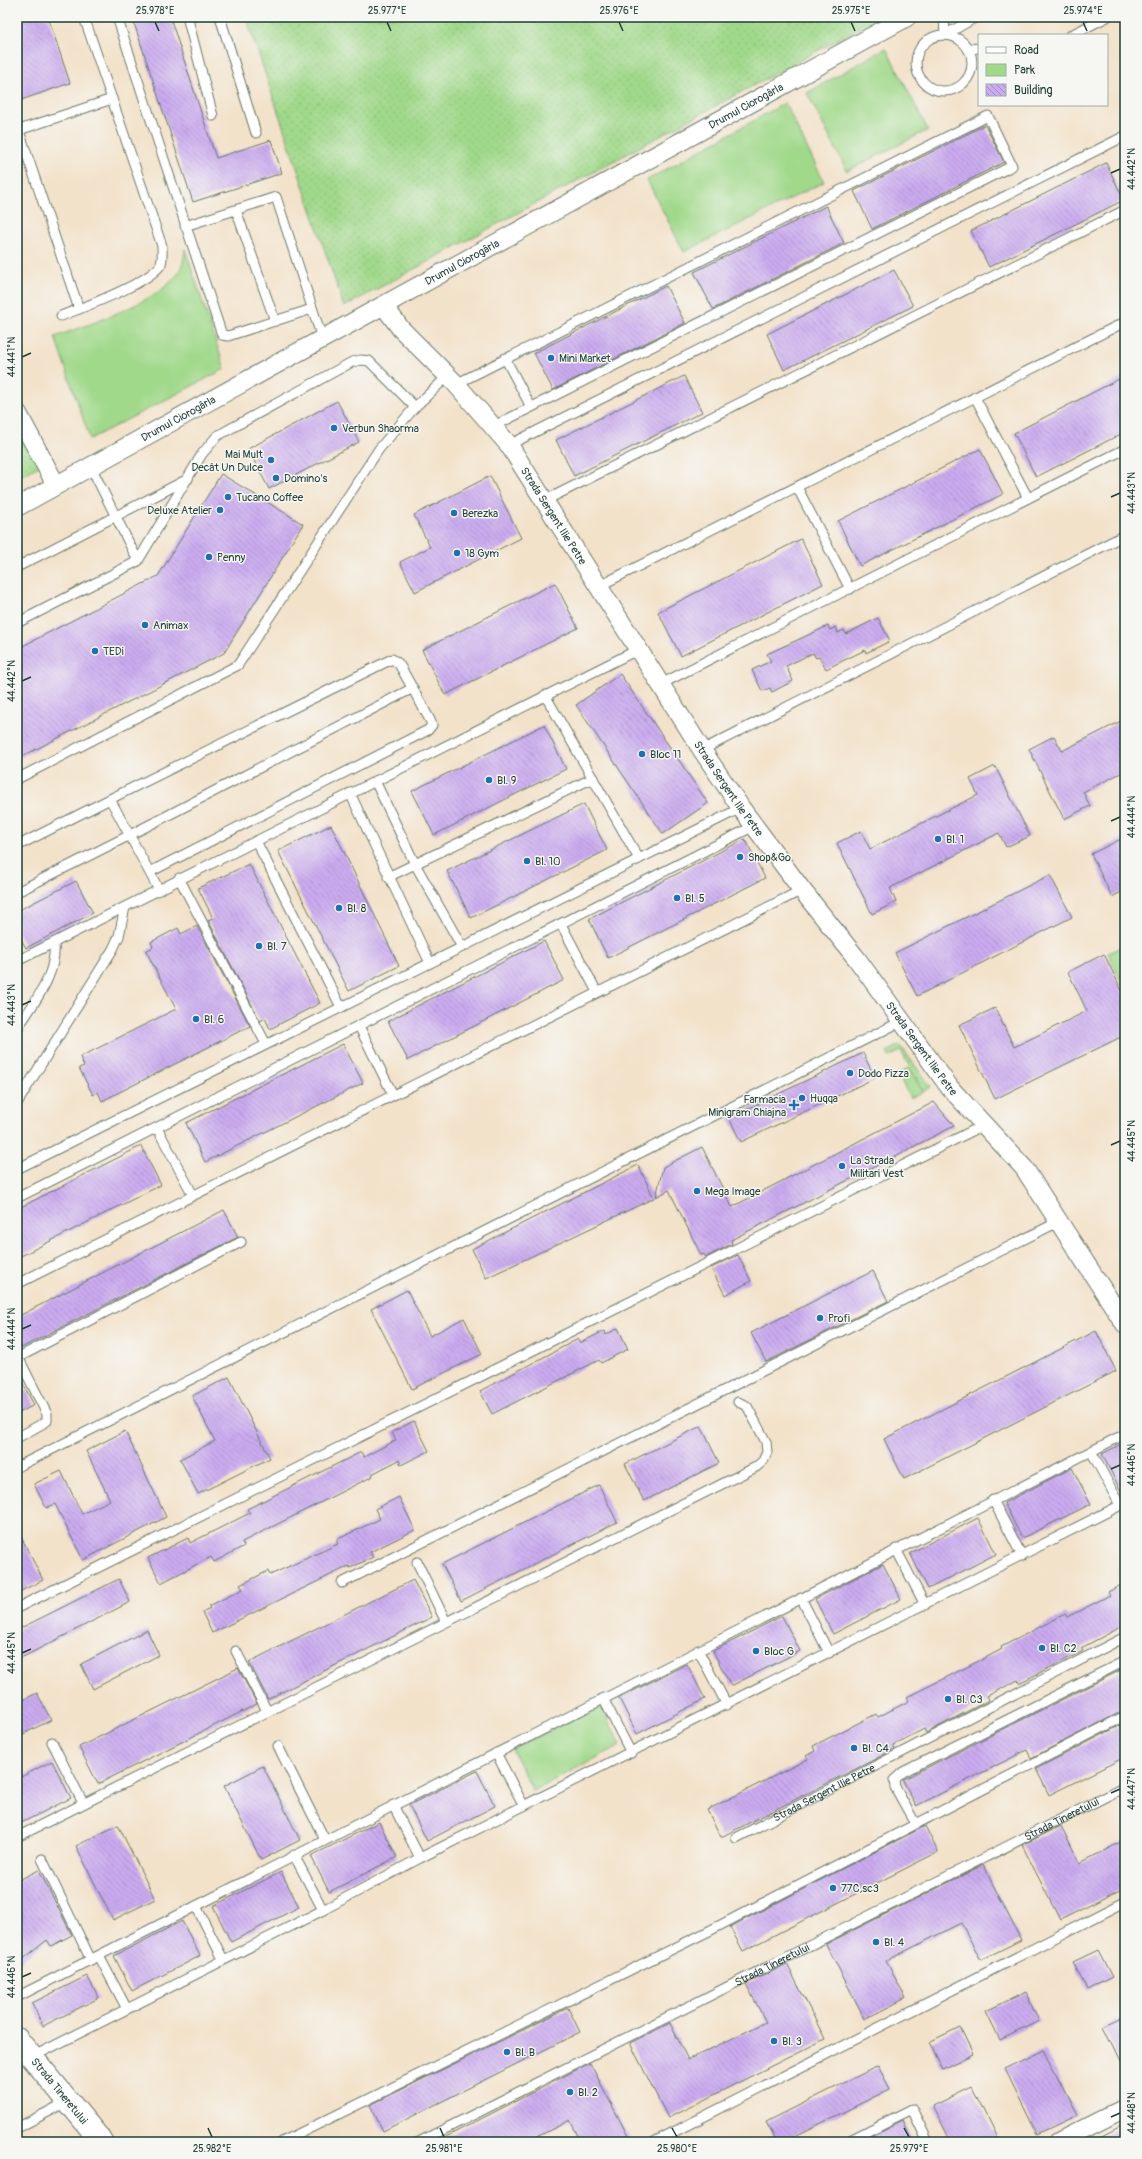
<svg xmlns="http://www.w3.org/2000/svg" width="1142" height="2159" viewBox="0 0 1142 2159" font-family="Pangolin,sans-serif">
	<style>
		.grass { fill: url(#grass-dots); stroke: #608b60 }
		.park { fill: #a1d98b; stroke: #608b60 }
		.building { fill: url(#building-back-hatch) }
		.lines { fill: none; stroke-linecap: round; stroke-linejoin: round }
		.lane-casing { stroke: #697768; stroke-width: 11 }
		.street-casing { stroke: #697768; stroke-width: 20 }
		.secondary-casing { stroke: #697768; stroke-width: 24 }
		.lane { stroke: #fff; stroke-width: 9 }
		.street { stroke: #fff; stroke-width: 18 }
		.secondary { stroke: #fff; stroke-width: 22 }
		.ticks { fill: none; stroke: #1f3d34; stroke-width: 1.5 }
		.poi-dot { fill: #1f6fb2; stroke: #f6f6f2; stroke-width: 1.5 }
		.labels { text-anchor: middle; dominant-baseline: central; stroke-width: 3; stroke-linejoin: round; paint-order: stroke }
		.street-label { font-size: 11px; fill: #1f3d34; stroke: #f6f6f2 }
		.poi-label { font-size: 11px; fill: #1f3d34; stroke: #f6f6f2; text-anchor: start }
		.neatline { fill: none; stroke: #1f3d34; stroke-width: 1.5 }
		.ticks-label { font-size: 10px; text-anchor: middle; fill: #1f3d34 }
	</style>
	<defs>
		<pattern id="grass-dots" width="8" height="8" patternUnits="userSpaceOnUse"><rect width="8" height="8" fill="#a1d98b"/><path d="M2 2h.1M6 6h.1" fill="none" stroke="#8abb79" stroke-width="1.8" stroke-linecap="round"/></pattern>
		<pattern id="building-back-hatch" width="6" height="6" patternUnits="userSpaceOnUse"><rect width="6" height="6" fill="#cbabf0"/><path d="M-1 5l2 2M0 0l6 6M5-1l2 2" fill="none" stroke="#a48cc3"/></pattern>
	</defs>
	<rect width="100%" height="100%" fill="#f6f6f2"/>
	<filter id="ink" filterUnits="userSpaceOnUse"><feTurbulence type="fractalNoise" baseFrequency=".025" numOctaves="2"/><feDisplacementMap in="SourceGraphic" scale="8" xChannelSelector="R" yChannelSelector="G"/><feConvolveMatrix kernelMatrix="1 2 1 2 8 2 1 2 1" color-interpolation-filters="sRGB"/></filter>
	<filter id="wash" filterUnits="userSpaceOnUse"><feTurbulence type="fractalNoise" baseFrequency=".012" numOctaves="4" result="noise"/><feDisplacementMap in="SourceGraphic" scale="16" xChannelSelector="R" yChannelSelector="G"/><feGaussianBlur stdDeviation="0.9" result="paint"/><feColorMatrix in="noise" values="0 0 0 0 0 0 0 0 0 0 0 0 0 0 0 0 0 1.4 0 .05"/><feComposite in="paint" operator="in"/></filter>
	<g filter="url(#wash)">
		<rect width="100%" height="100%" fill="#f3e2ca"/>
		<g class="grass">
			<path d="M246,17H880L344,307Z"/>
			<path d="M17,422L41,465L17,478Z"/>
			<path d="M900,1045L931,1087L923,1092L901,1051L889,1057L887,1052Z"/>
		</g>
		<g class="park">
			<path d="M886,48L928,130L847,171L807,93Z"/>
			<path d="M785,103L824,182L684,252L647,180Z"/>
			<path d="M185,249L225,369L90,439L55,337C87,325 157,302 177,275C183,267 184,258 185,249Z"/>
			<path d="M1125,945V989L1108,953Z"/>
			<path d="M909,1068L923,1092L910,1098L898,1074Z"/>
			<path d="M600,1704L621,1745L533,1791L512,1750Z"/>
		</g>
		<g id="blocks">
			<g class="building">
				<path d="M17,17H48L70,83L21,100L17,89Z"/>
				<path d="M132,17H170L216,158L271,140L282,173L193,202Z"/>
				<path d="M985,125L1004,162L872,229L854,191Z"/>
				<path d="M1106,163L1124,200L989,267L971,231Z"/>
				<path d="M826,206L844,243L713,309L694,272Z"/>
				<path d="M894,270L913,306L784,370L767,334Z"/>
				<path d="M666,286L685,323L553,390L534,353Z"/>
				<path d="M684,376L702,412L574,476L556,440Z"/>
				<path d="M1125,376V432L1036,477L1014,433Z"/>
				<path d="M337,401L359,442L269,489L248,449Z"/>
				<path d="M980,449L1003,494L860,566L838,521Z"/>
				<path d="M221,474L303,524L224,653L17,759V649L158,576Z"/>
				<path d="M490,476L521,538L415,592L400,562L430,547L414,515Z"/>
				<path d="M801,539L823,584L681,656L658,612Z"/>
				<path d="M555,583L578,628L445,695L422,650Z"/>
				<path d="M878,618L890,641L866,653L865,650L826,669L819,657L816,658L813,653L786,666L793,681L772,692L770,688L762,691L752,670L771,661L767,654L828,626L830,630L836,627L838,633L844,630L846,634Z"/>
				<path d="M620,674L708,803L663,834L576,705Z"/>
				<path d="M1125,719V771L1083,792L1090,806L1064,819L1029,749L1054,736L1062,751Z"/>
				<path d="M544,725L566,769L434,835L412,791Z"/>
				<path d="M995,766L1030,836L1006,847L999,833L890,888L896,902L872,914L837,843L861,831L870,849L978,795L970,779Z"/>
				<path d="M584,804L607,850L471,918L447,871Z"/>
				<path d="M331,825L399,966L349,991L278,851Z"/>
				<path d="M1125,837V890L1112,897L1091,854Z"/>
				<path d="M745,839L765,878L608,958L589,919Z"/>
				<path d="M249,864L320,1003L270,1029L265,1018L260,1021L208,920L213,918L198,888Z"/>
				<path d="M1050,875L1072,917L917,996L895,953Z"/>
				<path d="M76,881L93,913L26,948L17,932V911Z"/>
				<path d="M197,926L250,1026L102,1101L98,1092L93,1095L79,1068L84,1066L80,1057L176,1009L146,951L153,947L151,942L178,928L181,934Z"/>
				<path d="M544,941L564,980L408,1060L388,1021Z"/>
				<path d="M1104,954L1125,997V1035L995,1099L959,1025L995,1008L1014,1047L1087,1011L1068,972Z"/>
				<path d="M343,1044L363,1083L205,1162L186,1123Z"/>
				<path d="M863,1053L875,1078L741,1142L729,1118Z"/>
				<path d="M934,1102L954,1126L731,1240L732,1244L706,1257L704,1254L701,1255L669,1190L656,1197L663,1167L702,1147L732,1207Z"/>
				<path d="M141,1146L161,1185L17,1258V1209Z"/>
				<path d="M638,1165L654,1198L486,1278L472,1249Z"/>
				<path d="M224,1210L238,1237L17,1350V1317Z"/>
				<path d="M738,1255L751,1281L725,1295L711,1268Z"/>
				<path d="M873,1271L888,1301L766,1362L751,1333Z"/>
				<path d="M407,1290L430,1336L464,1318L482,1354L412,1389L371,1309Z"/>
				<path d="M618,1328L628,1349L601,1363L599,1360L492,1414L480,1391L578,1339L580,1343L604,1331L606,1335Z"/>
				<path d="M1096,1331L1116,1371L904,1479L884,1439Z"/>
				<path d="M17,1372L34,1405L17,1414Z"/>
				<path d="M229,1377L270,1458L198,1494L180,1459L215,1441L192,1396Z"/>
				<path d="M414,1421L429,1451L401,1465L399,1460L372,1474L373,1476L242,1542L244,1546L214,1562L211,1557L161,1583L148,1558L188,1538L190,1543L250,1513L247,1509L361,1452L364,1457L396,1440L392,1432Z"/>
				<path d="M701,1426L719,1463L644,1501L625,1464Z"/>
				<path d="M125,1431L166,1517L83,1560L55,1504L46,1508L34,1484L61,1471L82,1514L110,1500L86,1451Z"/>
				<path d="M1125,1442V1497H1124L1102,1454Z"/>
				<path d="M1072,1468L1091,1504L1022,1538L1004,1503Z"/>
				<path d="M599,1485L617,1522L461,1601L442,1564Z"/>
				<path d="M399,1497L415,1530L370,1552L373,1557L350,1568L349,1566L212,1633L202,1612L210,1608L209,1606L243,1589L240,1585L268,1571L270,1575L338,1544L336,1540L380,1519L375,1509Z"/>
				<path d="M978,1518L996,1554L928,1589L910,1553Z"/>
				<path d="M17,1529L43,1580L17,1593Z"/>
				<path d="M883,1564L901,1599L833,1634L815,1599Z"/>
				<path d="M119,1579L130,1602L17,1660V1630Z"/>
				<path d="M413,1580L432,1617L268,1699L249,1662Z"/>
				<path d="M1125,1583V1625L1081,1648L1083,1651L1019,1683L1018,1680L987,1696L989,1700L926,1733L924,1729L893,1745L895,1749L721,1837L707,1810L808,1759L806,1756L815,1751L813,1746L876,1714L878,1717L909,1701L907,1697L991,1655L1002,1649L1001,1647L1065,1614L1067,1617L1077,1612L1110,1595L1108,1592Z"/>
				<path d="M782,1616L800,1651L731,1686L713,1651Z"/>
				<path d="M147,1630L159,1655L93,1689L81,1664Z"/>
				<path d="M687,1664L705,1699L637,1734L619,1698Z"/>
				<path d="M238,1668L257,1704L98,1784L79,1747Z"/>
				<path d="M1125,1668V1710L1031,1758L1027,1750L916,1806L903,1780L904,1779Z"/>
				<path d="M37,1693L51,1720L17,1737V1703Z"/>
				<path d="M1125,1723V1757L1049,1795L1036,1769Z"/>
				<path d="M52,1761L71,1798L17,1825V1779Z"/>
				<path d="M263,1766L300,1840L261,1860L224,1786Z"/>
				<path d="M477,1771L495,1806L427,1841L409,1805Z"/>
				<path d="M379,1822L397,1857L329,1892L311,1856Z"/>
				<path d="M118,1825L155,1899L113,1920L76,1846Z"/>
				<path d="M925,1826L938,1852L743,1951L730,1927Z"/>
				<path d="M1061,1826L1080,1863L1125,1840V1888L1060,1920L1022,1845Z"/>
				<path d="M983,1865L1021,1940L981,1960L961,1923L886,1961L906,1998L865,2019L826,1944Z"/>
				<path d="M39,1870L72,1935L51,1946L47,1940L17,1964V1881Z"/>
				<path d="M281,1872L299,1907L231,1942L213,1906Z"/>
				<path d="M182,1921L200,1956L132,1991L114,1956Z"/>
				<path d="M1098,1950L1112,1977L1087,1990L1073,1962Z"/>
				<path d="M787,1964L825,2039L668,2118L630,2043L670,2023L688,2060L766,2022L746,1984Z"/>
				<path d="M87,1976L99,1998L43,2026L32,2003Z"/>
				<path d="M1026,1992L1039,2021L1000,2040L986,2011Z"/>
				<path d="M568,2008L580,2032L383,2131L370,2105Z"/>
				<path d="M1125,2016V2071L1103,2026Z"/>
				<path d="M960,2027L973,2054L942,2069L929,2042Z"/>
				<path d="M1044,2050L1077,2115L1037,2134L1005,2069Z"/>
				<path d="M590,2063L629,2138L622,2142H581L570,2120L527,2142H436Z"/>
				<path d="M878,2066L890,2089L783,2142H777L766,2122Z"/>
				<path d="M972,2087L999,2142H951L933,2106Z"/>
				<path d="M903,2120L913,2142H859Z"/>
				<path d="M1125,2124V2142H1090Z"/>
			</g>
		</g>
	</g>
	<g filter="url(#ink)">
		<use href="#blocks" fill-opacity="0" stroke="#697768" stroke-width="1"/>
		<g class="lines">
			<g class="lane-casing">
				<g id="lane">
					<path d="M117,17L222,335L228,336L312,309"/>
					<path d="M191,17L188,20L213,116"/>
					<path d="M220,17L256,133"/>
					<path d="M944,17L945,35"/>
					<path d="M945,35L976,17"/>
					<path d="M1071,35L1107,17"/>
					<circle cx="944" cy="63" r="28"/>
					<path d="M968,49L979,48"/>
					<path d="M17,125L79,309"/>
					<path d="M19,130L112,99"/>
					<path d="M236,210L275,321"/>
					<path d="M185,226L276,197L322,338"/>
					<path d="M61,316C81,308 151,283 161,264C163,258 162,252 162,246L84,17"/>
					<path d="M505,358L531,407"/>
					<path d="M456,384L988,116L1012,166L494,426"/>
					<path d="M975,397L1028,498"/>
					<path d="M509,445L1125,136"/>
					<path d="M91,467L138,561"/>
					<path d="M797,487L850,589"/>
					<path d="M546,500L1125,210"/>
					<path d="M17,567L188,479"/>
					<path d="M599,586L1125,322"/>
					<path d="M17,623L138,561L202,454L217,436L352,362L361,360L369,361L415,407"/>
					<path d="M661,684L1125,449"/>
					<path d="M545,695L639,859"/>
					<path d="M702,750L1125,535"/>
					<path d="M17,779L238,665L379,449L415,407L448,376"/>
					<path d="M375,781L415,864L462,947"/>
					<path d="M350,793L430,963"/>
					<path d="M110,799L392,659L399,664L430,720L432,725L428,730L150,872"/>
					<path d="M256,841L341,1007"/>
					<path d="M17,846L110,799L159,890"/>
					<path d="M388,877L593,778"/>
					<path d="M179,878L266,1044"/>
					<path d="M17,892L130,835L413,688"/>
					<path d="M561,924L597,992"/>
					<path d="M17,961L639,649"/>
					<path d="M359,1026L393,1095"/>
					<path d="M17,1029C34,1002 57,976 54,943"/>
					<path d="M17,1103L113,949L119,936L125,907"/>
					<path d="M157,1128L193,1195"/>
					<path d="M17,1169L741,808"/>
					<path d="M17,1198L754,826"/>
					<path d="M17,1284L802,890"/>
					<path d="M17,1358L241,1242"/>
					<path d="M17,1438L47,1421V1414L18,1357"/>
					<path d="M1091,1451L1120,1505"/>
					<path d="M17,1467L902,1021"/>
					<path d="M993,1500L1022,1556"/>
					<path d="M896,1549L925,1605"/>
					<path d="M417,1562L446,1622"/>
					<path d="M342,1583L1060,1221"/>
					<path d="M801,1598L829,1653"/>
					<path d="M17,1608L984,1125"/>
					<path d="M698,1650L727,1705"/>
					<path d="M236,1651L267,1711"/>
					<path d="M603,1698L631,1753"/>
					<path d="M52,1742L83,1803"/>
					<path d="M278,1746L325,1840"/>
					<path d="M496,1753L524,1806"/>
					<path d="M393,1805L420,1858"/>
					<path d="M916,1825L895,1787L894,1780L903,1772L1125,1661"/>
					<path d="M17,1837L756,1467L763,1461L767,1452L766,1442L747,1406L738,1402"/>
					<path id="s1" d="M736,1838L1125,1637"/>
					<path d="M294,1855L323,1910"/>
					<path d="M42,1859L91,1960"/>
					<path d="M196,1906L223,1959"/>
					<path d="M99,1956L127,2009"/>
					<path d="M17,1997L1125,1434"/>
					<path d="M32,2057L323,1910L420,1858L1125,1503"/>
					<path d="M17,2128L69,2101"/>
					<path d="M282,2142L711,1930L1125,1716"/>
					<path id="s2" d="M419,2142L1125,1787"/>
					<path d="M654,2142L1125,1902"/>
					<path d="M846,2142L912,2109L928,2142"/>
				</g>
			</g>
			<g class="street-casing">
				<g id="street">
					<path id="s3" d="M384,306L401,329L456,384L509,445L702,750L741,808L802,890L857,959L950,1088L1024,1168L1125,1324"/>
					<path d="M17,412L56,485"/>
					<path id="s4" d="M17,507L907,17"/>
					<path d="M1058,2142L1125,2108"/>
				</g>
			</g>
			<g class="secondary-casing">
				<g id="secondary">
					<path id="s5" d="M17,2039L102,2142"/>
				</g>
			</g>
			<use href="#lane" class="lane"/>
			<use href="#street" class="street"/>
			<use href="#secondary" class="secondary"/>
		</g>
	</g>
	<path class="ticks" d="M155,22L159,31M387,22L391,31M619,22L623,31M851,22L855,31M1083,22L1087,31M1111,173L1120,169M22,357L31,353M1111,497L1120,493M22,681L31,677M1111,821L1120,817M22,1005L31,1001M1111,1145L1120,1141M22,1329L31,1325M1111,1469L1120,1465M22,1653L31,1649M1111,1793L1120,1789M22,1977L31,1973M1111,2117L1120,2113M208,2128L212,2137M440,2128L444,2137M672,2128L677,2137M904,2128L909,2137"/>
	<g class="poi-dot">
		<circle cx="551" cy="358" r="4"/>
		<circle cx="334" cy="428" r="4"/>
		<circle cx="271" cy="460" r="4"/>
		<circle cx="276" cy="478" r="4"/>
		<circle cx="228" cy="497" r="4"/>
		<circle cx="220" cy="510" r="4"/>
		<circle cx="454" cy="513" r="4"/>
		<circle cx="457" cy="553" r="4"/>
		<circle cx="209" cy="557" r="4"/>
		<circle cx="145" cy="625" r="4"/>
		<circle cx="95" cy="651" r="4"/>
		<circle cx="642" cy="754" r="4"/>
		<circle cx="489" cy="780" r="4"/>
		<circle cx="938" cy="839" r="4"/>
		<circle cx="740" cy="857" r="4"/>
		<circle cx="527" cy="861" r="4"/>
		<circle cx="677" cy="898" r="4"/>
		<circle cx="339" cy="908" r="4"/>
		<circle cx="259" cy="946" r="4"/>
		<circle cx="196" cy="1019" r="4"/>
		<circle cx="850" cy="1073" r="4"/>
		<circle cx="802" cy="1098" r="4"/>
		<path d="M792 1099h4v4h4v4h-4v4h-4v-4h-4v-4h4z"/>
		<circle cx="842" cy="1166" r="4"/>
		<circle cx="697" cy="1191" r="4"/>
		<circle cx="820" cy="1318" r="4"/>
		<circle cx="1042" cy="1648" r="4"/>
		<circle cx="756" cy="1651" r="4"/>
		<circle cx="948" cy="1699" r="4"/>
		<circle cx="854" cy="1748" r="4"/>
		<circle cx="833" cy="1888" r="4"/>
		<circle cx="876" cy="1942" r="4"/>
		<circle cx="774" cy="2041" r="4"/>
		<circle cx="507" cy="2052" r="4"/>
		<circle cx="570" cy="2092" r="4"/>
	</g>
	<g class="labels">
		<g class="street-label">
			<text stroke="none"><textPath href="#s4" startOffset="832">Drumul Ciorogârla</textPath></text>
			<text stroke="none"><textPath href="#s4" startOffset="508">Drumul Ciorogârla</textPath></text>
			<text stroke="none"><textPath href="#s4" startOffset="184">Drumul Ciorogârla</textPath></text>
			<text stroke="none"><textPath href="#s3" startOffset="271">Strada Sergent Ilie Petre</textPath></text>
			<text stroke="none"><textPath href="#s3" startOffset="595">Strada Sergent Ilie Petre</textPath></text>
			<text stroke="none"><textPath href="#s3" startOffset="919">Strada Sergent Ilie Petre</textPath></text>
			<text stroke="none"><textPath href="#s1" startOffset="99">Strada Sergent Ilie Petre</textPath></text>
			<text stroke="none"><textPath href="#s2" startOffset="719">Strada Tineretului</textPath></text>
			<text stroke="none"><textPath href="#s2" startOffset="395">Strada Tineretului</textPath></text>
			<text stroke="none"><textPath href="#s5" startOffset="67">Strada Tineretului</textPath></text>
		</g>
		<g class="poi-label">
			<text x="559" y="358">Mini Market</text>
			<text x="342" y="428">Verbun Shaorma</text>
			<text x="263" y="454" text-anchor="end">Mai Mult<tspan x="263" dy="13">Decât Un Dulce</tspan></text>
			<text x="284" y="478">Domino's</text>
			<text x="236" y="497">Tucano Coffee</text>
			<text x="212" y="510" text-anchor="end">Deluxe Atelier</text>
			<text x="462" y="513">Berezka</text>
			<text x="465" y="553">18 Gym</text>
			<text x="217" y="557">Penny</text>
			<text x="153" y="625">Animax</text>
			<text x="103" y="651">TEDi</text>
			<text x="650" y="754">Bloc 11</text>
			<text x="497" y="780">Bl. 9</text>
			<text x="946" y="839">Bl. 1</text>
			<text x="748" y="857">Shop&amp;Go</text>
			<text x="535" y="861">Bl. 10</text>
			<text x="685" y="898">Bl. 5</text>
			<text x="347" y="908">Bl. 8</text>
			<text x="267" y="946">Bl. 7</text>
			<text x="204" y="1019">Bl. 6</text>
			<text x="858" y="1073">Dodo Pizza</text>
			<text x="810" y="1098">Huqqa</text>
			<text x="786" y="1099" text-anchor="end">Farmacia<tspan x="786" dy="13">Minigram Chiajna</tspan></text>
			<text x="850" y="1160">La Strada<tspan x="850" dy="13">Militari Vest</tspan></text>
			<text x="705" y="1191">Mega Image</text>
			<text x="828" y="1318">Profi</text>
			<text x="1050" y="1648">Bl. C2</text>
			<text x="764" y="1651">Bloc G</text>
			<text x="956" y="1699">Bl. C3</text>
			<text x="862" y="1748">Bl. C4</text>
			<text x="841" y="1888">77C,sc3</text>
			<text x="884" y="1942">Bl. 4</text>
			<text x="782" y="2041">Bl. 3</text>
			<text x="515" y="2052">Bl. B</text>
			<text x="578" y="2092">Bl. 2</text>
		</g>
	</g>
	<rect width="1142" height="2159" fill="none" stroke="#f6f6f2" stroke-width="44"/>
	<rect x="978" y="34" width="130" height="72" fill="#f6f6f2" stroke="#a0aca6"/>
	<rect x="986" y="47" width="20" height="6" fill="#ffffff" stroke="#a0aca6"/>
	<text x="1014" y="54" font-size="12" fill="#1f3d34">Road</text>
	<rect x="986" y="64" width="20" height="12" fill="#a1d98b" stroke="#a0aca6"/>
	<text x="1014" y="74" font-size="12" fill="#1f3d34">Park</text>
	<rect x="986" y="84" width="20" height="12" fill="url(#building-back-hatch)" stroke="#a0aca6"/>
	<text x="1014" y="94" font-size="12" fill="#1f3d34">Building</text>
	<rect x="22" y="22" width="1098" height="2115" class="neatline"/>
	<g class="ticks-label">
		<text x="155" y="14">25.978°E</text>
		<text x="387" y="14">25.977°E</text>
		<text x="619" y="14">25.976°E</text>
		<text x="851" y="14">25.975°E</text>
		<text x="1083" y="14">25.974°E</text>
		<text transform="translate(1131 169) rotate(-90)" y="4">44.442°N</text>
		<text transform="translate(11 357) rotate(-90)" y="4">44.441°N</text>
		<text transform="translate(1131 493) rotate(-90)" y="4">44.443°N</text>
		<text transform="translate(11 681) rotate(-90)" y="4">44.442°N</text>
		<text transform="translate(1131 817) rotate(-90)" y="4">44.444°N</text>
		<text transform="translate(11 1005) rotate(-90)" y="4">44.443°N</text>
		<text transform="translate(1131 1141) rotate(-90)" y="4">44.445°N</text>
		<text transform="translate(11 1329) rotate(-90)" y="4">44.444°N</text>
		<text transform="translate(1131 1465) rotate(-90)" y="4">44.446°N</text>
		<text transform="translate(11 1653) rotate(-90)" y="4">44.445°N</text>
		<text transform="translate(1131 1789) rotate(-90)" y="4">44.447°N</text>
		<text transform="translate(11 1977) rotate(-90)" y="4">44.446°N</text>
		<text transform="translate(1131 2113) rotate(-90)" y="4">44.448°N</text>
		<text x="212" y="2152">25.982°E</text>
		<text x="444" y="2152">25.981°E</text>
		<text x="677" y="2152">25.980°E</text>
		<text x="909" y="2152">25.979°E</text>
	</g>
</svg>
